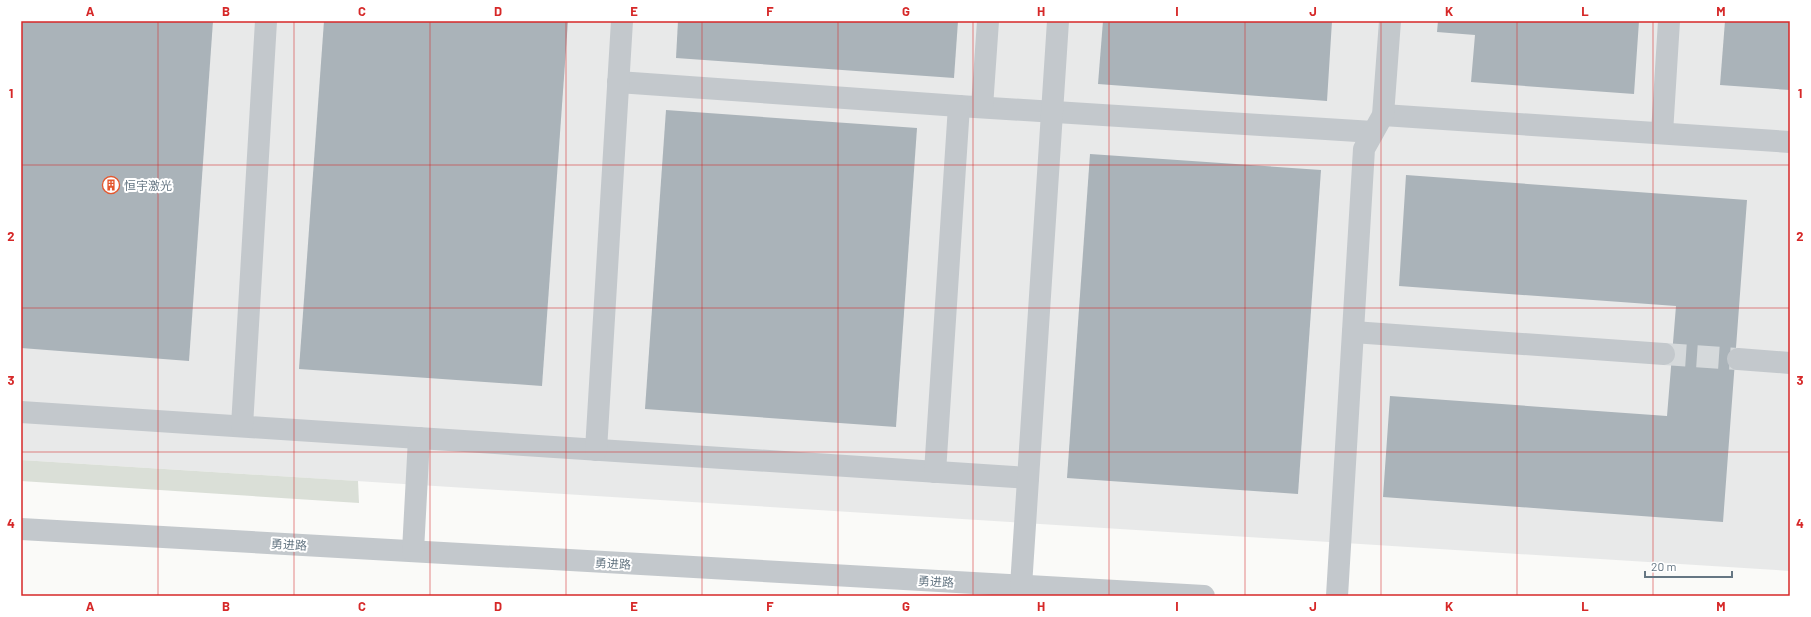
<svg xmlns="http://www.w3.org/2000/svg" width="1811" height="617" viewBox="0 0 1811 617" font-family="Barlow,'Noto Sans SC',sans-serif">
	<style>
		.built { fill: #e8e9e9 }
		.green { fill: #dadfd7 }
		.building { fill: #aab3b9 }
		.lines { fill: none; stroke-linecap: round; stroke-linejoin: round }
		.minor-tunnel { stroke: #d5d9db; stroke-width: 22; stroke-dasharray: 22 11; stroke-linecap: butt }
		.minor { stroke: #c3c8cc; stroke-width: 22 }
		.grid { fill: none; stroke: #d62828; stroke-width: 1; stroke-opacity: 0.55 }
		.labels { text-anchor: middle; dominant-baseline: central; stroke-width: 4; stroke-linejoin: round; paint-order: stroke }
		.poi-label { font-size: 12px; fill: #657683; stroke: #fff; text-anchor: start }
		.street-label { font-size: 12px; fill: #657683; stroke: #fff }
		.neatline { fill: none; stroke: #d62828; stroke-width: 1.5 }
		.grid-label { font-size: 13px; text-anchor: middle; font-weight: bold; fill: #d62828 }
	</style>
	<rect width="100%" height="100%" fill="#fafaf8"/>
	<path class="built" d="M21,21H1790V571L21,460Z"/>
	<path class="green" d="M21,460L358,481L359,503L21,481Z"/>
	<g class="building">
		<path d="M21,21H213L189,361L21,348Z"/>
		<path d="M324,21H568L542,386L299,369Z"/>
		<path d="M678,21H958L954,78L676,58Z"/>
		<path d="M1103,21H1332L1327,101L1098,84Z"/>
		<path d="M1438,21H1639L1634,94L1471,82L1475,35L1437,32Z"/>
		<path d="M1725,21H1790V90L1720,85Z"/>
		<path d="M666,110L917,128L896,427L645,409Z"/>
		<path d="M1090,154L1321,170L1298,494L1067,478Z"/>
		<path d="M1406,175L1747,200L1723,522L1383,497L1390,396L1667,416L1676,306L1399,286Z"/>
	</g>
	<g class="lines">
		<path class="minor-tunnel" d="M1664,354L1738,359"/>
		<g class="minor">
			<path d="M618,82L959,106L1373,132"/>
			<path d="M982,107L988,21"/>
			<path d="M1383,115L1790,142"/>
			<path d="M1662,133L1669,21"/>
			<path d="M1353,332L1664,354"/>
			<path d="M1738,359L1790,363"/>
			<path d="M21,412L1028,478"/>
			<path d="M242,426L266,21"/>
			<path d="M596,450L622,21"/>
			<path d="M935,472L959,106"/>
			<path d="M21,529L1204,596"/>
			<path d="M413,551L419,438"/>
			<path d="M1021,586L1058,21"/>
			<path d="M1337,596L1364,149L1383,115L1390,21"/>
		</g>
	</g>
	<path class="grid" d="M158,21V596M294,21V596M430,21V596M566,21V596M702,21V596M838,21V596M973,21V596M1109,21V596M1245,21V596M1381,21V596M1517,21V596M1653,21V596M21,165H1790M21,308H1790M21,452H1790"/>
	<defs>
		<g id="building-ring" transform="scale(0.9)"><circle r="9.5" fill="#fff" stroke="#e4572e" stroke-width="1.5"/><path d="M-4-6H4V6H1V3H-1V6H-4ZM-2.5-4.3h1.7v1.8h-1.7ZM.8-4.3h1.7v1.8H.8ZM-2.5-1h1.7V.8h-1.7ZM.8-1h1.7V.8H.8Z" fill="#e4572e"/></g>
	</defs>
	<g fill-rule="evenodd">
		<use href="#building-ring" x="111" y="185"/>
	</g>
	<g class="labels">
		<g class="poi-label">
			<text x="124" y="185">恒宇激光</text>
		</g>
		<g class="street-label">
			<text transform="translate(289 544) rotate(3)">勇进路</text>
			<text transform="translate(613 563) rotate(3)">勇进路</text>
			<text transform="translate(936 581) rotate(3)">勇进路</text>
		</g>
	</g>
	<rect width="1811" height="617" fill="none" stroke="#ffffff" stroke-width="44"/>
	<path d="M1645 571v6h87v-6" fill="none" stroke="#657683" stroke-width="2"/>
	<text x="1651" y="571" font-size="12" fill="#657683" stroke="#ffffff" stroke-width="3" paint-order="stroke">20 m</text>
	<rect x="22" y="22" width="1767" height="573" class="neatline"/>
	<g class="grid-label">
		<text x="90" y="16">A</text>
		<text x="226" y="16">B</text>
		<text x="362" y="16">C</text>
		<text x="498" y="16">D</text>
		<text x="634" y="16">E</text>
		<text x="770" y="16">F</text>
		<text x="906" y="16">G</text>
		<text x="1041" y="16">H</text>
		<text x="1177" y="16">I</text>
		<text x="1313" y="16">J</text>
		<text x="1449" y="16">K</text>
		<text x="1585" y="16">L</text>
		<text x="1721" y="16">M</text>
		<text x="11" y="98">1</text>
		<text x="1800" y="98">1</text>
		<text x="11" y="241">2</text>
		<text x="1800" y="241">2</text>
		<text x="11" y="385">3</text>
		<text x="1800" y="385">3</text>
		<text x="11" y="528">4</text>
		<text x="1800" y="528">4</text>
		<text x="90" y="611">A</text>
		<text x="226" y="611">B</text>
		<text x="362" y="611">C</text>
		<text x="498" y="611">D</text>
		<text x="634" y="611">E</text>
		<text x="770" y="611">F</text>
		<text x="906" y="611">G</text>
		<text x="1041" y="611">H</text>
		<text x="1177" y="611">I</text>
		<text x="1313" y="611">J</text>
		<text x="1449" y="611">K</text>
		<text x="1585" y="611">L</text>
		<text x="1721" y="611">M</text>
	</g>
</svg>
